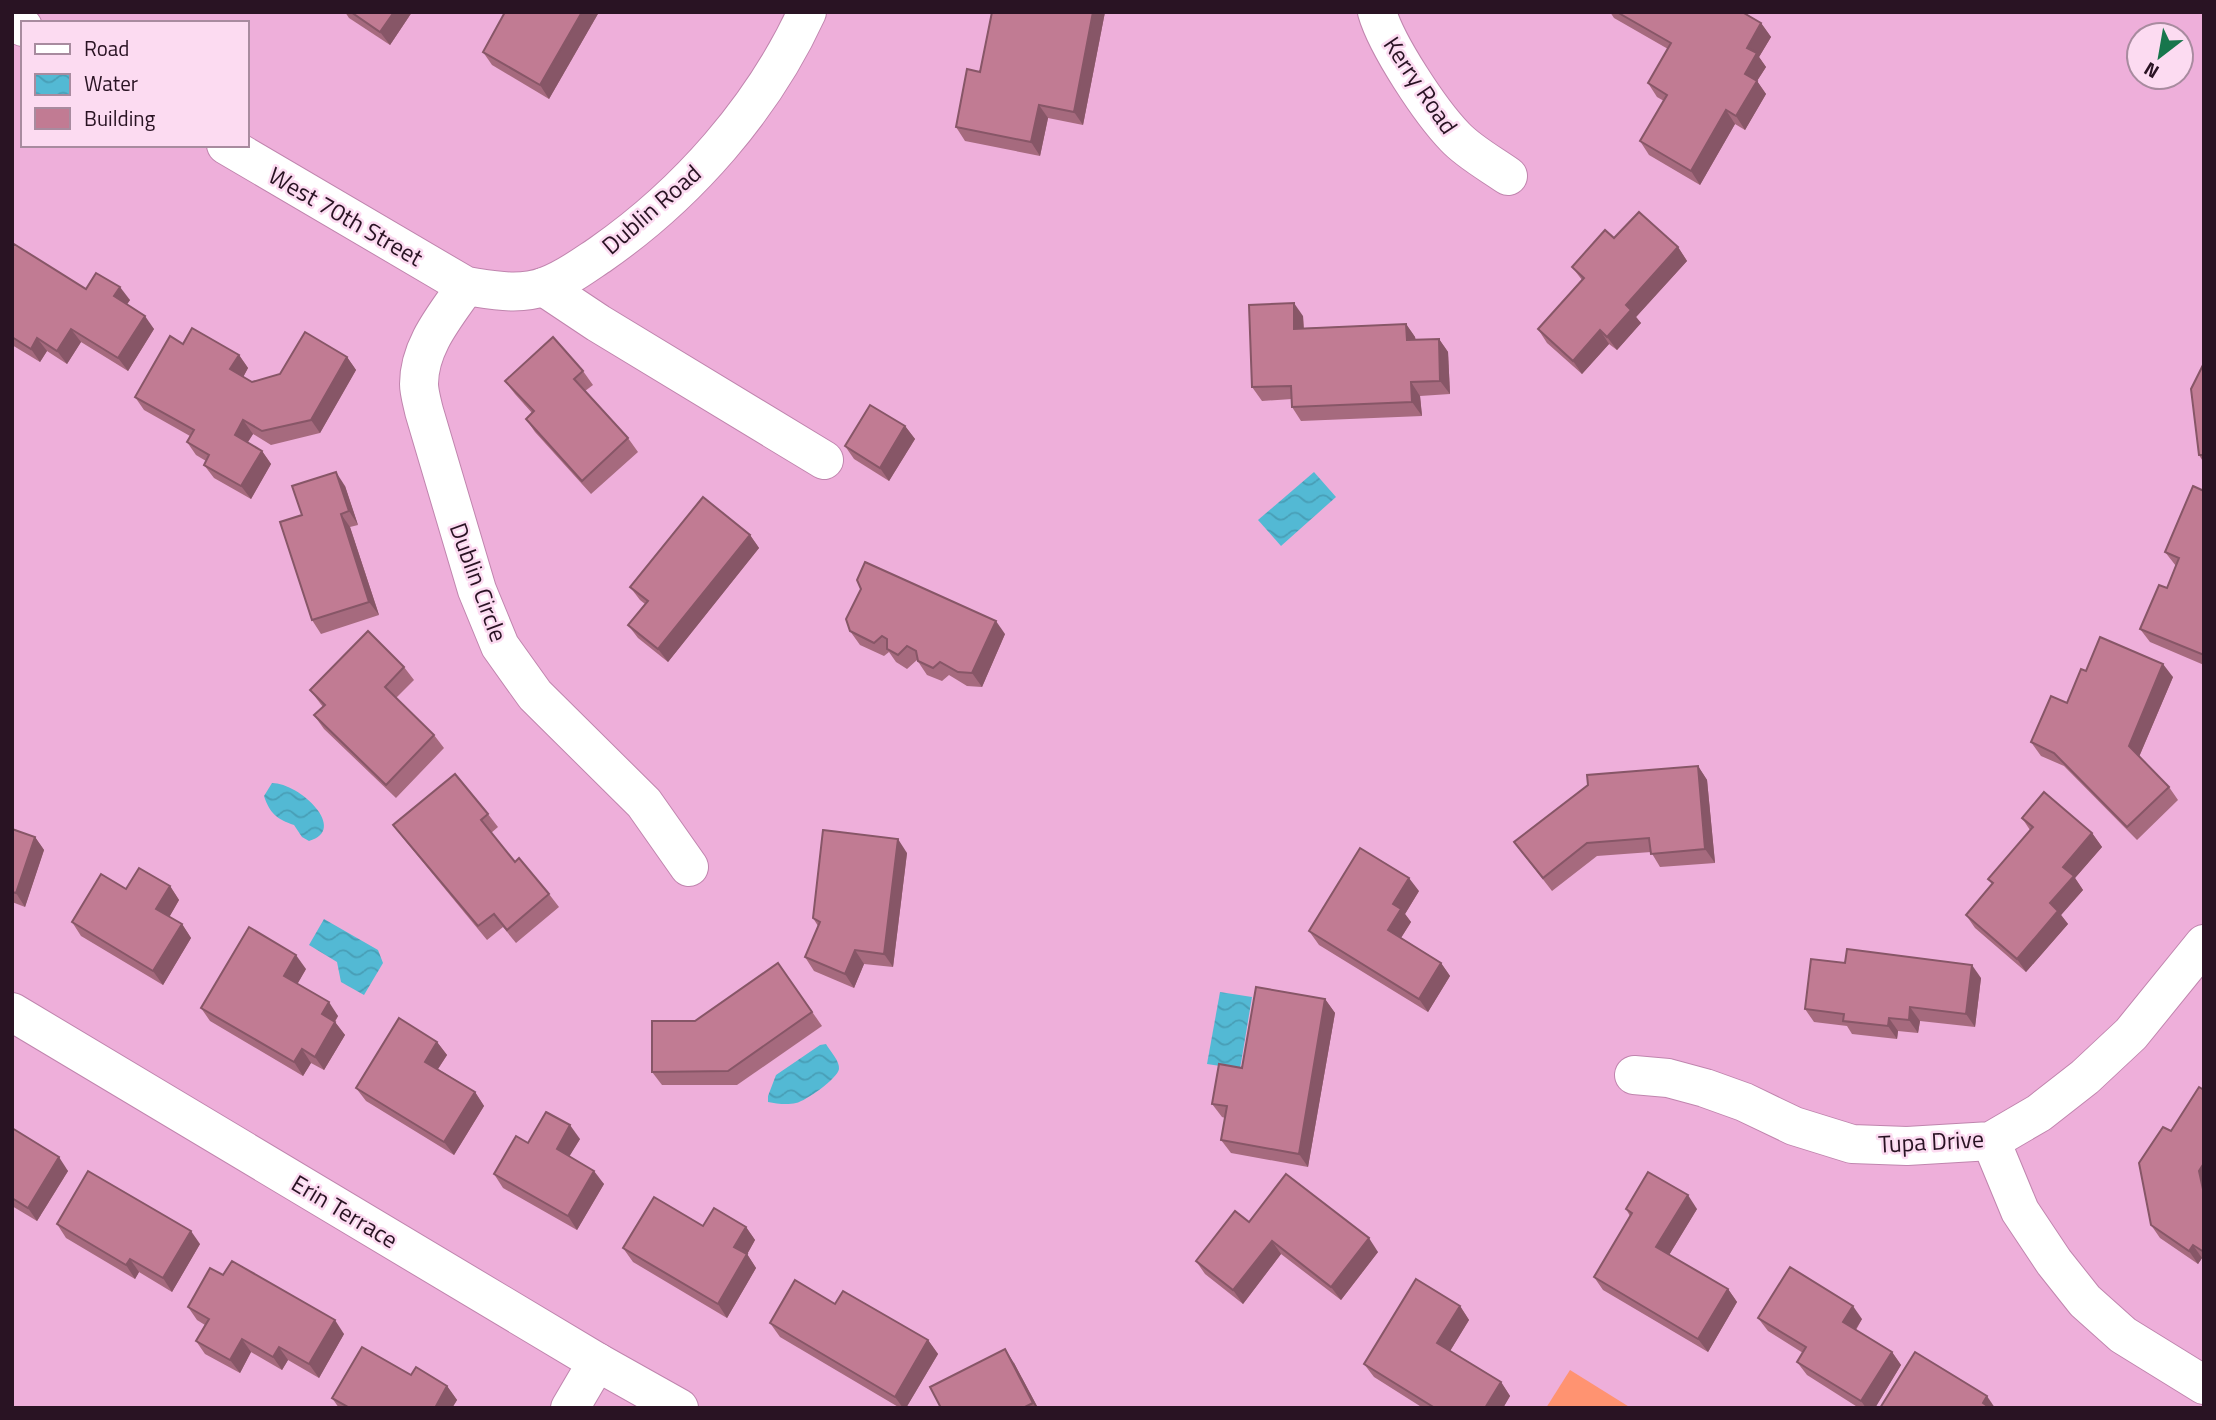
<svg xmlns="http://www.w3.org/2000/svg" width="2216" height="1420" viewBox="0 0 2216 1420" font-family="'Titillium Web',sans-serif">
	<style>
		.grass { fill: #ff9371 }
		.water { fill: url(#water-waves) }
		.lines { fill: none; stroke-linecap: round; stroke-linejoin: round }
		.minor-casing { stroke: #c085ae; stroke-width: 40 }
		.minor { stroke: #fff; stroke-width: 38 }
		.wall { fill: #a66a7e }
		.shaded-wall { fill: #875667 }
		.building { fill: #c17b93; stroke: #875667; stroke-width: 2 }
		.labels { text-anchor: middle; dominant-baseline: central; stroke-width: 5; stroke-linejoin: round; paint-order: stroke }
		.street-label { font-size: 24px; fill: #291323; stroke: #fcdbf1 }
	</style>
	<defs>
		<pattern id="water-waves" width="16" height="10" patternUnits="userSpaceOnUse" patternTransform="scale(1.75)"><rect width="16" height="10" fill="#53b9d4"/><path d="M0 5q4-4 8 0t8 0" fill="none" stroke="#489eb6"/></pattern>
	</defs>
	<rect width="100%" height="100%" fill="#eeafda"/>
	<path class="grass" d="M1570,1370L1631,1408H1546Z"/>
	<g class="water">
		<path d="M1314,472L1336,497L1281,546L1258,520Z"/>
		<path d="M272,783C300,783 349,830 309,841L302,837L294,825C277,819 270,814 264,796Z"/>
		<path d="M324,919L378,950L383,963L364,995L341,982L337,962L309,945Z"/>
		<path d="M1220,992L1252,997L1240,1069L1207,1064Z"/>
		<path d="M826,1044C830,1051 840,1061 839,1069C838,1078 806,1101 796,1103C788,1105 777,1104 768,1102V1096L776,1075L820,1045Z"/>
	</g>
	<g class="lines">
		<g class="minor-casing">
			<g id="minor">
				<path d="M1377,12C1387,46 1430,111 1455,137C1469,152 1491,164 1508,176"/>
				<path d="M12,21L23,27"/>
				<path d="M226,145L466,286C493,290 519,296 546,286C566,279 583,266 601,254C687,194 763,108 807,12"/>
				<path d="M466,286C446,315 419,346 419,384C419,392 422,402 424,411L477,590L500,646L535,695L644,803L689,867"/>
				<path d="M544,287L598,323L824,460"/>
				<path d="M12,1012L597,1362L679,1408"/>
				<path d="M1634,1075L1668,1078L1705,1088L1744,1102L1794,1126L1852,1144L1907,1146L1991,1141L2039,1113L2085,1077L2131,1034L2204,944"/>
				<path d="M1991,1141L2020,1211L2054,1262L2085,1301L2123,1335L2204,1385"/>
				<path d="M570,1408L597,1362"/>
			</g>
		</g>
		<use href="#minor" class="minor"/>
	</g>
	<g class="wall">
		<path d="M345,12H412L390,45L349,18Z"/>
		<path d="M505,12H599L549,99L492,65L483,52Z"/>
		<path d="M1105,12L1083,125L1048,118L1040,156L965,141L956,127L980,72Z"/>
		<path d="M1610,12H1742L1761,23L1771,37L1759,57L1766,67L1757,81L1766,94L1745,130L1735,124L1700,185L1649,155L1640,141L1664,101L1657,97L1648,83L1668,49L1614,18Z"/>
		<path d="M1614,238L1678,247L1687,261L1636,317L1641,323L1617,350L1609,344L1582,374L1547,343L1538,329L1582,280L1572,267Z"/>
		<path d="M12,247L86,289L130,300L127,304L154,329L128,371L81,342L67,364L47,351L40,362L12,345Z"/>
		<path d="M1303,316L1304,328L1406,324L1415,337L1416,340L1439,339L1448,352L1450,394L1420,396L1422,416L1301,421L1292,407V399L1262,401L1252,387Z"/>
		<path d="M183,344L239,355L248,368L243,377L252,382L347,357L356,370L320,433L271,445L253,434L248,442L262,451L271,464L251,499L214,478L204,465L206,461L196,455L187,442L190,436L144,410L135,397Z"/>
		<path d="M2204,363V463L2199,455Z"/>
		<path d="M583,371L593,385L585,391L628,438L638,452L591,494L535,432L526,419L532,413L515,394L505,381Z"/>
		<path d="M905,426L915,439L889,481L854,459L845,446Z"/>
		<path d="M345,486L358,525L350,527L379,615L321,634L312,620L302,515Z"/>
		<path d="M2204,491V665L2150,642L2140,629L2167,588L2176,566L2165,552Z"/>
		<path d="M750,535L759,548L668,662L638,638L628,625L645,604L640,600L630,587Z"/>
		<path d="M850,631L1005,634L982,687L967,686L949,675L942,681L927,675L917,660L907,669L896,662L889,652L884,656L860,645Z"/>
		<path d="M404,667L414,680L396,698L434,735L444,748L396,798L324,729L314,715L323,707L310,690Z"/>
		<path d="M2086,671L2173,677L2139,757L2169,787L2178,800L2137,840L2064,766L2041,756L2031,742L2067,703Z"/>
		<path d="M1698,766L1707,780L1715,863L1660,867L1651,852L1597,856L1552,891L1514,842Z"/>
		<path d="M488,814L498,827L491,833L515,862L549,894L559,907L516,943L503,927L487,940L403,838L393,825Z"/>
		<path d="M2022,818L2092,833L2102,847L2075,878L2083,890L2061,915L2068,924L2026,972L1975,928L1966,915L1992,884L1988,879L2030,830Z"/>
		<path d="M12,829L35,837L44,850L25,907L12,902Z"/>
		<path d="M907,853L893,967L864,964L854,988L814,971L805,957L818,926L813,918Z"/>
		<path d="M170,886L179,900L169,917L182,924L191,938L163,985L81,936L72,922L126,889Z"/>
		<path d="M1419,891L1405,914L1411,922L1401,938L1441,963L1450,976L1428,1012L1319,945L1309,931Z"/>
		<path d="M778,963L822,1026L737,1085H662L652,1072L695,1021Z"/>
		<path d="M306,969L297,984L338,1016L335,1022L345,1035L324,1070L311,1063L303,1076L210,1021L201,1008Z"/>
		<path d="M1981,978L1975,1027L1920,1021L1918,1033L1898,1031L1897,1039L1852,1034L1847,1026L1814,1022L1805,1009Z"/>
		<path d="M1325,999L1335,1013L1308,1167L1231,1153L1221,1140L1225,1118L1222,1117L1212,1104L1242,1068Z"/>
		<path d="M437,1042L447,1055L438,1069L475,1092L484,1106L454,1155L366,1101L356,1088Z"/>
		<path d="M2204,1090V1259L2202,1258L2198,1264L2160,1238L2151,1225L2171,1131Z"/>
		<path d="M12,1128L68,1171L37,1221L12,1206Z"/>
		<path d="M580,1139L569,1156L604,1184L577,1230L503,1188L494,1174L528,1143Z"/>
		<path d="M1626,1209H1697L1669,1255L1728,1289L1737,1302L1708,1352L1603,1290L1594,1277L1630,1216Z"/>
		<path d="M1249,1222L1378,1252L1341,1300L1281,1254L1243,1304L1205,1274L1196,1261Z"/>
		<path d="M57,1224L200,1244L172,1292L139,1272L135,1279L66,1238Z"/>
		<path d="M703,1226L746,1227L755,1240L747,1254L756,1268L727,1318L633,1262L623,1248Z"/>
		<path d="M223,1275L344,1334L319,1378L288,1360L282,1370L251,1352L240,1373L205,1354L196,1341L205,1325L197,1320L188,1307Z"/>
		<path d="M835,1304L928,1340L938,1354L906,1408H900L780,1337L770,1323Z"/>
		<path d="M1460,1306L1469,1320L1450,1351L1501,1382L1510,1396L1503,1408H1423L1374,1377L1364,1364Z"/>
		<path d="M1758,1318L1862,1319L1856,1330L1892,1352L1901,1365L1875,1408H1859L1807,1375L1797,1362L1803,1353L1768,1331Z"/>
		<path d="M1014,1363L1038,1408H941Z"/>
		<path d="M411,1375L447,1386L457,1400L452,1408H339L332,1398Z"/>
	</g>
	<g class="shaded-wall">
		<path d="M394,12H412L390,45L380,32Z"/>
		<path d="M582,12H599L549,99L540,85Z"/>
		<path d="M1093,12H1105L1083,125L1074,112Z"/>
		<path d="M1761,23L1771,37L1759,57L1766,67L1757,81L1766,94L1745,130L1736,116L1745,74L1747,48Z"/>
		<path d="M1039,105L1048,118L1040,156L1031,142Z"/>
		<path d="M1726,110L1735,124L1700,185L1691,171Z"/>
		<path d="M1678,247L1687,261L1636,317L1641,323L1617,350L1607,337L1626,305Z"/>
		<path d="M120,287L130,300L123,310L114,296Z"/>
		<path d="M1294,303L1303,316L1304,342L1294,329Z"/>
		<path d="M145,316L154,329L128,371L118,358Z"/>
		<path d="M1406,324L1415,337L1416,354L1407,340Z"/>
		<path d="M71,329L81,342L67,364L57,351Z"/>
		<path d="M1600,330L1609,344L1582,374L1573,361Z"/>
		<path d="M37,338L47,351L40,362L31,349Z"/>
		<path d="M1439,339L1448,352L1450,394L1440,381Z"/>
		<path d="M239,355L248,368L240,383L230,369Z"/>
		<path d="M347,357L356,370L320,433L311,420Z"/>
		<path d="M1411,382L1420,396L1422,416L1412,402Z"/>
		<path d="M243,420L253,434L244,448L235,435Z"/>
		<path d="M905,426L915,439L889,481L880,468Z"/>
		<path d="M262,451L271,464L251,499L241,486Z"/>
		<path d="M336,472L345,486L358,525L349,511Z"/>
		<path d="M341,514L350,527L379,615L369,602Z"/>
		<path d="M750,535L759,548L668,662L658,649Z"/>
		<path d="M996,621L1005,634L982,687L972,673Z"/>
		<path d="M2163,664L2173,677L2138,759L2129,746Z"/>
		<path d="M1698,766L1707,780L1715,863L1705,849Z"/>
		<path d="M2092,833L2102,847L2075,878L2083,890L2061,915L2068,924L2026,972L2017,959L2063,867Z"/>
		<path d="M35,837L44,850L25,907L16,893Z"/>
		<path d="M898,839L907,853L893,967L884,954Z"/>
		<path d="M1409,878L1419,891L1405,914L1411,922L1397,944L1388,930L1393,904Z"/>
		<path d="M170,886L179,900L166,923L156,909Z"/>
		<path d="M182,924L191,938L163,985L153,971Z"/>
		<path d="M855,950L864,964L854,988L845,974Z"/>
		<path d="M296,955L306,969L294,990L284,976Z"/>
		<path d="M1441,963L1450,976L1428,1012L1419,999Z"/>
		<path d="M1972,965L1981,978L1975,1027L1966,1014Z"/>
		<path d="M1325,999L1335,1013L1308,1167L1299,1154Z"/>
		<path d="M329,1002L338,1016L331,1027L322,1014Z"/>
		<path d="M1910,1007L1920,1021L1918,1033L1909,1020Z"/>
		<path d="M1889,1018L1898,1031L1897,1039L1888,1026Z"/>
		<path d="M335,1022L345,1035L324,1070L315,1057Z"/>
		<path d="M437,1042L447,1055L434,1075L425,1062Z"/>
		<path d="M302,1049L311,1063L303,1076L294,1062Z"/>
		<path d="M475,1092L484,1106L454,1155L444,1142Z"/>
		<path d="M570,1125L580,1139L566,1162L557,1149Z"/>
		<path d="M59,1157L68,1171L37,1221L28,1208Z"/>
		<path d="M2204,1163V1194L2199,1171Z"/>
		<path d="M594,1171L604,1184L577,1230L568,1216Z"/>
		<path d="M1688,1195L1697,1209L1666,1260L1656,1247Z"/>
		<path d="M746,1227L755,1240L744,1260L734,1247Z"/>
		<path d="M191,1231L200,1244L172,1292L163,1278Z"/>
		<path d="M1369,1238L1378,1252L1341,1300L1331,1287Z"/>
		<path d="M1272,1241L1281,1254L1243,1304L1233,1290Z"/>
		<path d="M2193,1245L2202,1258L2198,1264L2189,1251Z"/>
		<path d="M747,1254L756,1268L727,1318L718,1304Z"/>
		<path d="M130,1259L139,1272L135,1279L126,1265Z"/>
		<path d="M1728,1289L1737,1302L1708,1352L1698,1339Z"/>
		<path d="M1460,1306L1469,1320L1447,1356L1437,1343Z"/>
		<path d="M1853,1306L1862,1319L1852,1335L1843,1322Z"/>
		<path d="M335,1320L344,1334L319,1378L309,1364Z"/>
		<path d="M242,1339L251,1352L240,1373L230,1360Z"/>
		<path d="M928,1340L938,1354L906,1408H903L895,1397Z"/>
		<path d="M279,1347L288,1360L282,1370L273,1357Z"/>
		<path d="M1005,1349L1014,1363L1038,1408H1036L1033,1403Z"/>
		<path d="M1892,1352L1901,1365L1875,1408H1866L1861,1401Z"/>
		<path d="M1501,1382L1510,1396L1503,1408H1485Z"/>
		<path d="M447,1386L457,1400L452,1408H435Z"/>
		<path d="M1987,1396L1995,1408H1986L1983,1403Z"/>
	</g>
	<g class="building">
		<path d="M351,12H394L380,32Z"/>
		<path d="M505,12H582L540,85L483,52Z"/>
		<path d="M992,12H1093L1074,112L1039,105L1031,142L956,127L967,69L980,72Z"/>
		<path d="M1617,12H1742L1761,23L1747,48L1757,53L1745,74L1757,81L1736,116L1726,110L1691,171L1640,141L1667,95L1648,83L1671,43Z"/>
		<path d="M1639,212L1678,247L1626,305L1631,310L1607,337L1600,330L1573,361L1538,329L1584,278L1572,267L1605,230L1614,238Z"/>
		<path d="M14,244L86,289L96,273L120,287L114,296L145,316L118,358L71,329L57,351L37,338L31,349L12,337V247Z"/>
		<path d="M1294,303V329L1406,324L1407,340L1439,339L1440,381L1411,382L1412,402L1292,407L1291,386L1252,387L1249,305Z"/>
		<path d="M192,328L239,355L230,369L252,382L280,374L305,332L347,357L311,420L262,431L243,420L235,435L262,451L241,486L204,465L209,455L187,442L194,430L135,397L170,336L183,344Z"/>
		<path d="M553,337L583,371L574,379L628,438L582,481L526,419L534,411L505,381Z"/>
		<path d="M2204,363V455H2199L2191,389Z"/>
		<path d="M870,405L905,426L880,468L845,446Z"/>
		<path d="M336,472L349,511L341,514L369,602L312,620L280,522L302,515L292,486Z"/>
		<path d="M2193,486L2204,491V655L2140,629L2159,585L2167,588L2179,558L2165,552Z"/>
		<path d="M703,497L750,535L658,649L628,625L648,601L630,587Z"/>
		<path d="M865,562L996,621L972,673L958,672L940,662L933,668L918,661L916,651L907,646L898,655L887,649V639L882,636L874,643L850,631L846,619L861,589L857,580Z"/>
		<path d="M368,631L404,667L385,687L434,735L386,785L314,715L325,705L310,690Z"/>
		<path d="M2100,637L2163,664L2129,746L2169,787L2127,827L2054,753L2031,742L2051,696L2067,703L2081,669L2086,671Z"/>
		<path d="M1698,766L1705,849L1651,854L1649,838L1587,843L1543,878L1514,842L1588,785L1587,775Z"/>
		<path d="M455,774L488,814L481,820L515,862L519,858L549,894L507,930L494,914L478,926L393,825Z"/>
		<path d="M2044,792L2092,833L2063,867L2074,876L2050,903L2058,911L2017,959L1966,915L1993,883L1988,879L2033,827L2022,818Z"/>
		<path d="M12,829L35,837L16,893L12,892Z"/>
		<path d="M823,830L898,839L884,954L855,950L845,974L805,957L820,922L813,918Z"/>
		<path d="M1360,848L1409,878L1393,904L1401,909L1388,930L1441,963L1419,999L1309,931Z"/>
		<path d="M139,868L170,886L156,909L182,924L153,971L72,922L101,874L126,889Z"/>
		<path d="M249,927L296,955L284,976L329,1002L322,1014L335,1022L315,1057L302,1049L294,1062L201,1008Z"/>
		<path d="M1847,949L1972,965L1966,1014L1910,1007L1909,1020L1889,1018L1888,1026L1843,1021L1844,1014L1805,1009L1811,959L1845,963Z"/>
		<path d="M778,963L812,1012L728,1071L652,1072V1021H695Z"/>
		<path d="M1256,987L1325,999L1299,1154L1221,1140L1227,1106L1212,1104L1219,1064L1242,1068Z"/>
		<path d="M399,1018L437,1042L425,1062L475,1092L444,1142L356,1088Z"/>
		<path d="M2199,1087L2204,1090V1163L2199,1171L2204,1194V1252L2193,1245L2189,1251L2151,1225L2139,1163L2163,1127L2171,1131Z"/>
		<path d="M546,1112L570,1125L557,1149L594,1171L568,1216L494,1174L516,1136L528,1143Z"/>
		<path d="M12,1128L59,1157L28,1208L12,1198Z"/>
		<path d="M88,1171L191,1231L163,1278L130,1259L126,1265L57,1224Z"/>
		<path d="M1648,1172L1688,1195L1656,1247L1728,1289L1698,1339L1594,1277L1632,1213L1626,1209Z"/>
		<path d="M1286,1174L1369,1238L1331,1287L1272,1241L1233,1290L1196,1261L1235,1211L1249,1222Z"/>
		<path d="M654,1197L703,1226L714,1208L746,1227L734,1247L747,1254L718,1304L623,1248Z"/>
		<path d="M232,1261L335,1320L309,1364L279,1347L273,1357L242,1339L230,1360L196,1341L209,1319L188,1307L210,1268L223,1275Z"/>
		<path d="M1790,1267L1853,1306L1843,1322L1892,1352L1861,1401L1797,1362L1806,1347L1758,1318Z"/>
		<path d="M1416,1279L1460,1306L1437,1343L1501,1382L1485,1408H1435L1364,1364Z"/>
		<path d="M795,1280L835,1304L843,1291L928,1340L895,1397L770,1323Z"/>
		<path d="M362,1347L411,1375L416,1367L447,1386L435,1408H350L332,1398Z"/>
		<path d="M1005,1349L1033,1403L1023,1408H941L930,1387Z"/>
		<path d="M1915,1352L1987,1396L1983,1403L1990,1408H1880Z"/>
	</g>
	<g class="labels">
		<g class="street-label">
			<text transform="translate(1421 85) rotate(56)">Kerry Road</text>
			<text transform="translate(651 209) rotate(-41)">Dublin Road</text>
			<text transform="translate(346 216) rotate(30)">West 70th Street</text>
			<text transform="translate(479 582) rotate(70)">Dublin Circle</text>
			<text transform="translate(1931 1141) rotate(-3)">Tupa Drive</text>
			<text transform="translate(345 1211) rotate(31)">Erin Terrace</text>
		</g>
	</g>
	<rect width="2216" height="1420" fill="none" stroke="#291323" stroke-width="28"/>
	<rect x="21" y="21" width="228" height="126" fill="#fcdbf1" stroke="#a88b9f" stroke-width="2"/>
	<rect x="35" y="44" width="35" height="10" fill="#ffffff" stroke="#a88b9f" stroke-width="2"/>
	<text x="84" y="56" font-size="21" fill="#291323">Road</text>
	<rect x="35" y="74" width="35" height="21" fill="url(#water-waves)" stroke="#a88b9f" stroke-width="2"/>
	<text x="84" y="91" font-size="21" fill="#291323">Water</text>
	<rect x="35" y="108" width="35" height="21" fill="#c17b93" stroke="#a88b9f" stroke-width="2"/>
	<text x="84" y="126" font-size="21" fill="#291323">Building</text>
	<g transform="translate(2160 56) rotate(211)"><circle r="33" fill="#fcdbf1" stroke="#a88b9f" stroke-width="2"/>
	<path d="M0-5L12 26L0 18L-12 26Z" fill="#17764c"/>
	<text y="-10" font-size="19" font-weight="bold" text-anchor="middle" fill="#291323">N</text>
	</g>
</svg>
